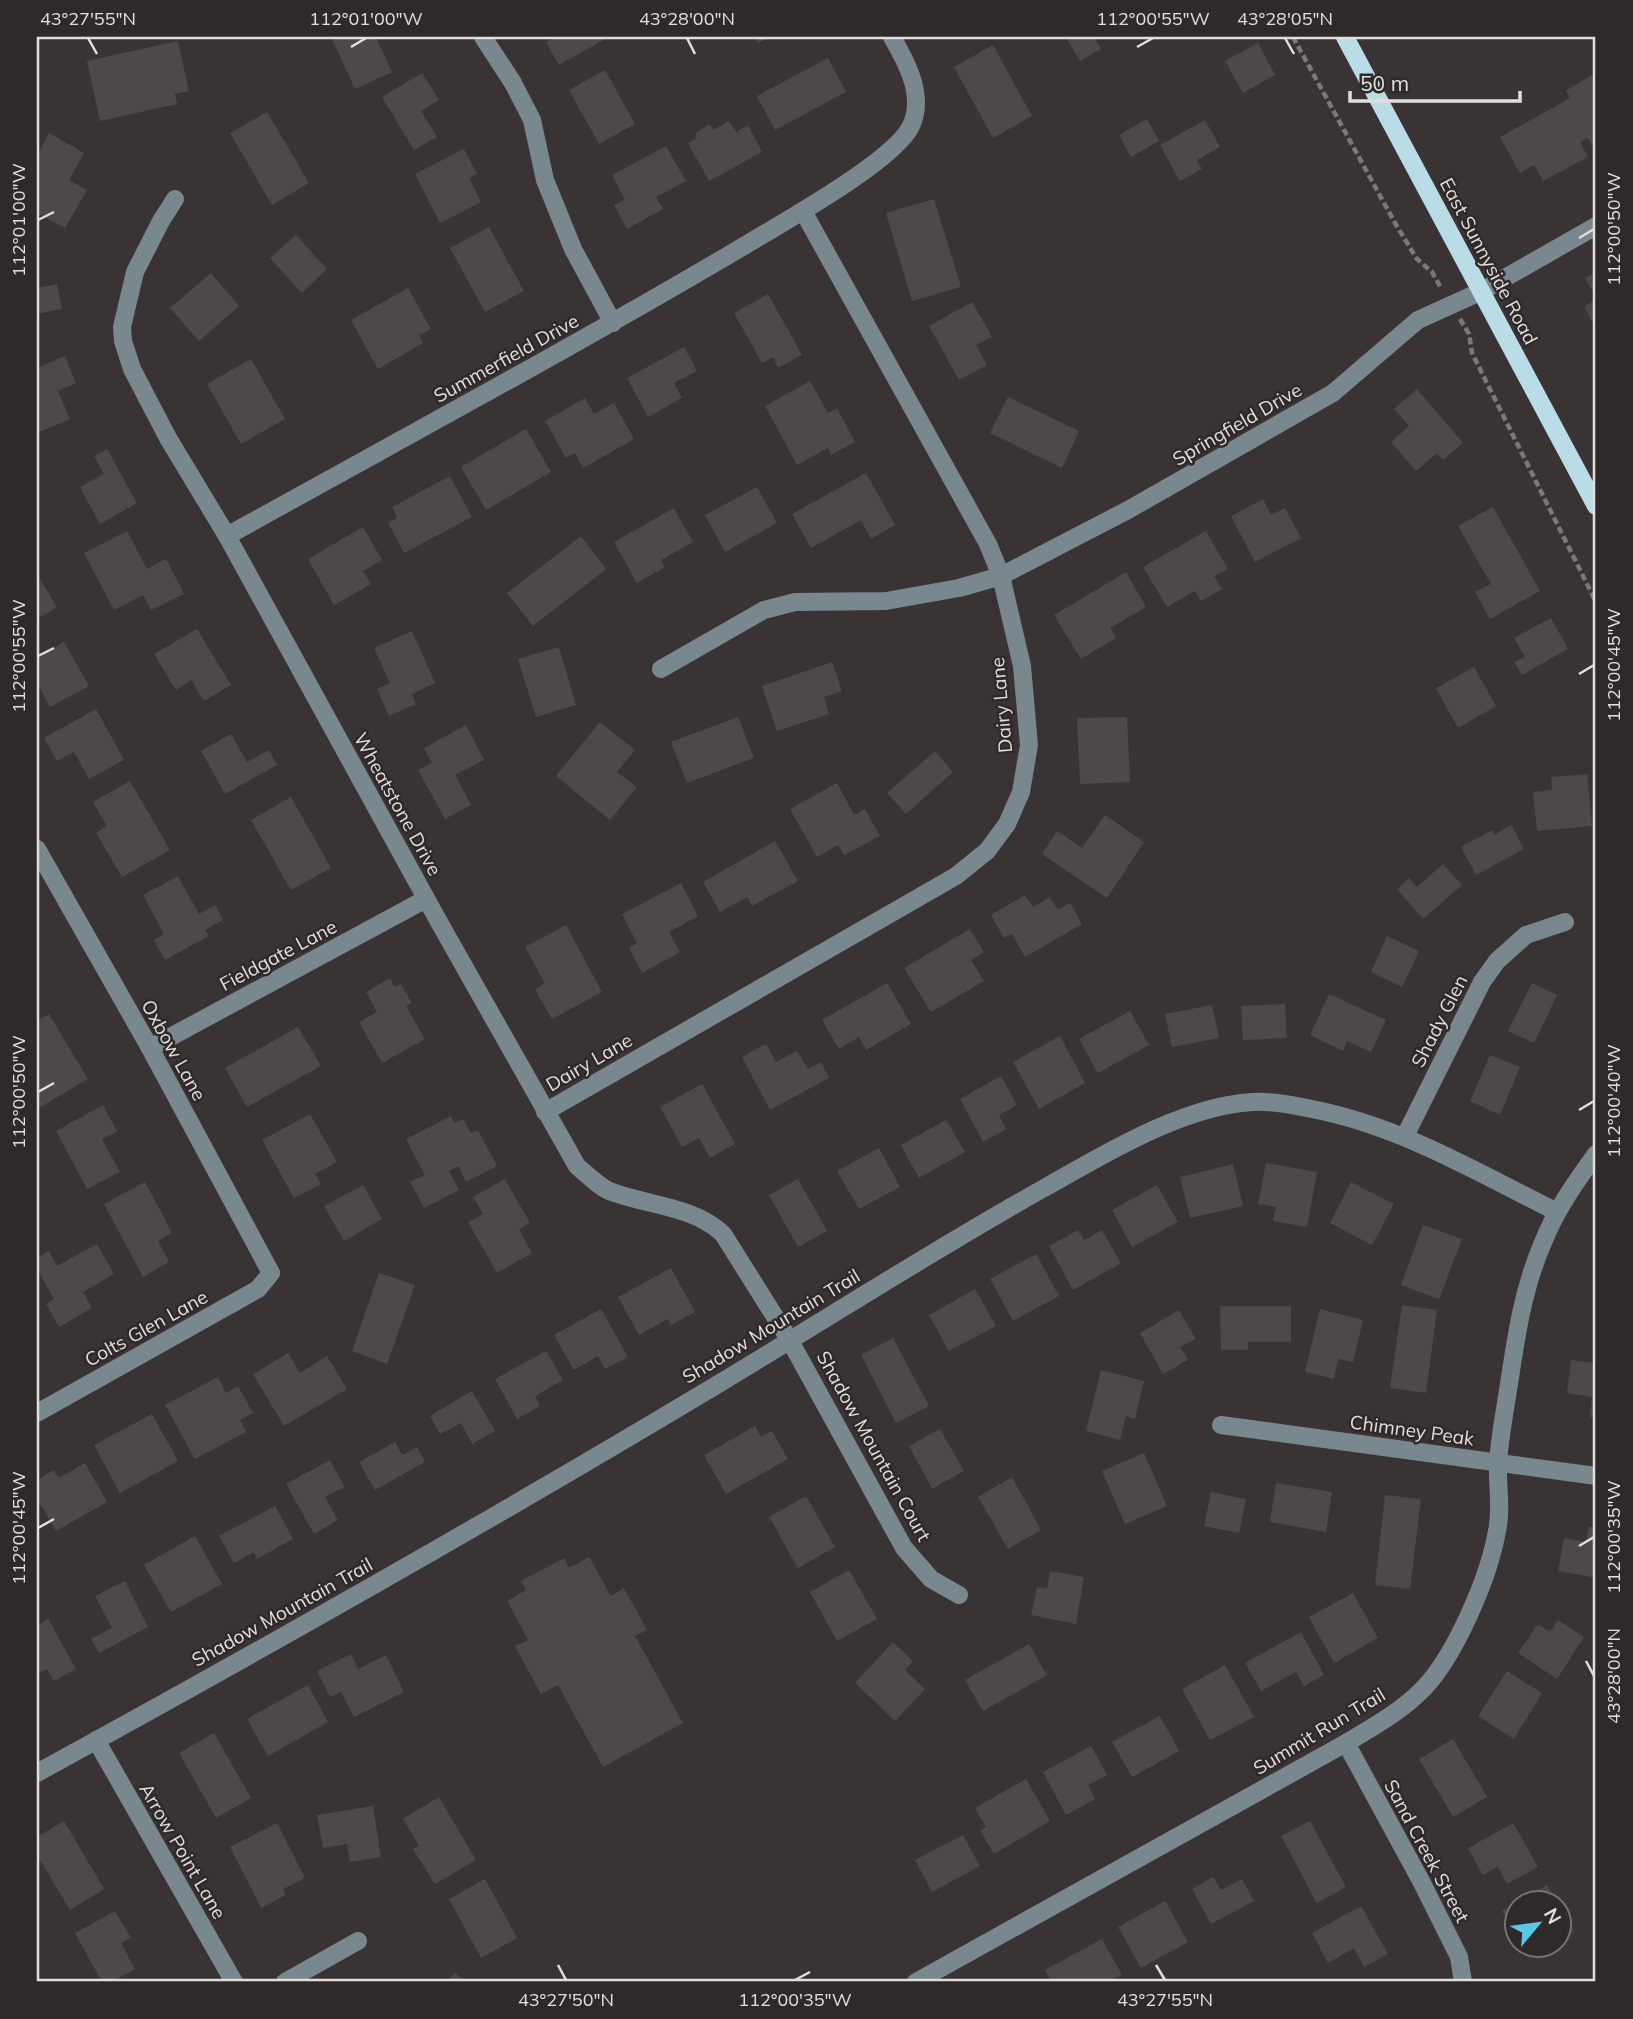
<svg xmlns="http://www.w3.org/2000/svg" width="1633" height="2019" viewBox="0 0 1633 2019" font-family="Mulish,sans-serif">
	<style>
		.building { fill: #4f4849 }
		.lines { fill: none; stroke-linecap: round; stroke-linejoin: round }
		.path { stroke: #7d7878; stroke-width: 4.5; stroke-dasharray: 7 3.5; stroke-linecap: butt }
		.minor { stroke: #78888e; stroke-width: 18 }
		.major { stroke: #badce7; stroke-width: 18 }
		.ticks { fill: none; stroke: #e2dede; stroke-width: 2.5 }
		.labels { text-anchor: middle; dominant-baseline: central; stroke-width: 5; stroke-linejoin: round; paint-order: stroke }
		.street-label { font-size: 19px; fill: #e2dede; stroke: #30292a }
		.neatline { fill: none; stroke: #e2dede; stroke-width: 2.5 }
		.ticks-label { font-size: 18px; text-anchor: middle; fill: #e2dede }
	</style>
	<rect width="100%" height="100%" fill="#3a3334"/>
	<g class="building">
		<path d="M331,37H376L392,72L355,89Z"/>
		<path d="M556,37H609L559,65L546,42Z"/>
		<path d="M754,37H770L758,43Z"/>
		<path d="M1066,37H1094L1101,49L1080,61Z"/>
		<path d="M178,41L189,91L175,94L177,104L100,121L87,61Z"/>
		<path d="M1258,43L1275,75L1243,93L1225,61Z"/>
		<path d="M993,45L1032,116L993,138L954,67Z"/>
		<path d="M828,58L846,92L775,130L757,96Z"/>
		<path d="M605,70L635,124L599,144L569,90Z"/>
		<path d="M422,73L439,100L421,111L437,137L414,150L382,97Z"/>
		<path d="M1596,73V152L1588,138L1580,142L1588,157L1543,181L1534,165L1520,173L1500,137L1570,98L1566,90Z"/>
		<path d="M267,112L309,183L272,205L230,133Z"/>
		<path d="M1147,119L1159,141L1131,157L1119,135Z"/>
		<path d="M1205,120L1220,147L1197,160L1202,169L1180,181L1160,145Z"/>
		<path d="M729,121L736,132L748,125L762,152L709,181L688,143L697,138L695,133L710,124L713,130Z"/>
		<path d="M49,133L84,153L69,180L87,190L65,228L37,213V155Z"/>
		<path d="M666,146L686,181L656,197L663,209L627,229L614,205L625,199L612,175Z"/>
		<path d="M464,149L477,174L469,178L481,202L440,223L415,174Z"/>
		<path d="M934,199L961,287L912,301L886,213Z"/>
		<path d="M489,227L524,291L485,312L450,248Z"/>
		<path d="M296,235L327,269L302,293L270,258Z"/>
		<path d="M1596,272V297L1585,278Z"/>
		<path d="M211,273L239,306L199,341L170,308Z"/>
		<path d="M57,284L62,309L37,314V288Z"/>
		<path d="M408,288L431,329L419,335L423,343L378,369L351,320Z"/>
		<path d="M768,294L802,355L778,368L773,357L762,363L734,313Z"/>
		<path d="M1596,299V329L1584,307Z"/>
		<path d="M972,302L992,337L976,345L987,365L959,380L929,326Z"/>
		<path d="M684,347L697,371L674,383L682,398L648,417L627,378Z"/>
		<path d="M65,356L76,383L58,391L70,419L37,433V368Z"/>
		<path d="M251,359L285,419L241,444L207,384Z"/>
		<path d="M810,381L828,413L837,408L855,442L831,455L828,448L797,465L765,406Z"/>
		<path d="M1417,389L1463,443L1443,460L1437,453L1416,471L1391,442L1409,426L1394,409Z"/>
		<path d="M1008,397L1079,431L1062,468L990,433Z"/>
		<path d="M585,398L594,414L614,403L634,439L583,468L575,453L566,458L545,421Z"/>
		<path d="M526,429L551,472L486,510L461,467Z"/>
		<path d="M107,449L137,503L100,524L80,487L104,474L94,456Z"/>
		<path d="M866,473L895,525L871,539L861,520L811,548L792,514Z"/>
		<path d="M450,476L472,517L404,553L388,523L397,518L392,507Z"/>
		<path d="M757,487L777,523L725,552L705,515Z"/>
		<path d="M1263,499L1271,515L1285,508L1301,538L1255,562L1231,516Z"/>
		<path d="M1493,507L1540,591L1490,619L1475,592L1491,584L1458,526Z"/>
		<path d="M674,508L693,542L661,560L665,567L637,583L614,542Z"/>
		<path d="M363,527L382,560L363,571L371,584L334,605L308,559Z"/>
		<path d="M127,531L147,569L166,559L184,594L151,610L143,595L114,610L84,553Z"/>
		<path d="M1206,531L1228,569L1214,576L1222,589L1201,601L1195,591L1167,607L1143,567Z"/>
		<path d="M581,536L606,569L533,626L507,593Z"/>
		<path d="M1126,572L1146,607L1110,628L1116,638L1081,659L1054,615Z"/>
		<path d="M37,574L57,607L37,619Z"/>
		<path d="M1551,618L1568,649L1522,675L1514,662L1525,657L1514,638Z"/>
		<path d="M197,629L231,685L204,701L191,680L176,690L154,654Z"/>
		<path d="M412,631L435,683L412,694L416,704L389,716L377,689L390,683L374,648Z"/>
		<path d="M64,642L89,686L50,707L37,683V658Z"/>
		<path d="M559,647L576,705L536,717L518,659Z"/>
		<path d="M832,662L842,691L824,697L829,714L777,731L762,686Z"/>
		<path d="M1474,667L1496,706L1458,728L1436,688Z"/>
		<path d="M96,709L124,760L89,779L74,752L57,761L44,738Z"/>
		<path d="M738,717L754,758L687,783L671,742Z"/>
		<path d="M1127,717L1130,782L1080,784L1077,718Z"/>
		<path d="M600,722L635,750L617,772L637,787L610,820L556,776Z"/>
		<path d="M466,725L484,760L455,775L471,805L445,819L418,770L432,763L424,748Z"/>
		<path d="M231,734L247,762L269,750L277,765L225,794L201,751Z"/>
		<path d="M935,751L953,772L906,814L887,793Z"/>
		<path d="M1587,774L1592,826L1537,831L1533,792L1552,790L1551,777Z"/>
		<path d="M130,781L170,850L122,877L96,833L107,826L93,802Z"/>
		<path d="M837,783L854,815L865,809L880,836L844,855L838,845L817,857L790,809Z"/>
		<path d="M291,797L331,868L291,890L251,820Z"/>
		<path d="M1105,815L1144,842L1107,898L1042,854L1057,831L1082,848Z"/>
		<path d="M1511,825L1524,849L1476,875L1461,847L1492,830L1494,835Z"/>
		<path d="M775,841L798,881L752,906L747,897L720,912L703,882Z"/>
		<path d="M1443,864L1462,885L1423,919L1397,889L1409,878L1417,887Z"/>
		<path d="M178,876L199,914L215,905L223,920L205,930L209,936L165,960L154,940L164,934L143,895Z"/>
		<path d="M681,883L698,916L669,932L680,952L642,973L629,948L637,943L622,914Z"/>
		<path d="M1025,895L1033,907L1050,897L1058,910L1070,903L1082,924L1025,957L1012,934L1004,938L991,915Z"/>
		<path d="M566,925L602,992L552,1019L535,989L545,983L525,947Z"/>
		<path d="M970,929L984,952L971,960L984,981L931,1012L904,968Z"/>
		<path d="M1387,936L1419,951L1402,987L1371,972Z"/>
		<path d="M390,978L395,987L401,984L412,1003L406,1006L425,1039L382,1063L359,1022L377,1012L366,992Z"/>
		<path d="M887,983L911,1024L866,1050L859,1037L839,1049L822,1020Z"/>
		<path d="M1532,983L1557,995L1534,1043L1508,1031Z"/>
		<path d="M1329,994L1386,1020L1371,1052L1347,1041L1343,1051L1310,1035Z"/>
		<path d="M1285,1004L1287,1038L1243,1040L1241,1006Z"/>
		<path d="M1212,1005L1219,1038L1172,1047L1165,1014Z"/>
		<path d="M1130,1011L1149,1045L1098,1073L1079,1039Z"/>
		<path d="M49,1014L88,1079L37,1109V1021Z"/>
		<path d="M298,1027L321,1066L247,1107L225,1068Z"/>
		<path d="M1060,1036L1085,1083L1039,1109L1013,1062Z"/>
		<path d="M766,1044L776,1062L797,1051L808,1069L821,1062L829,1078L770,1110L742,1057Z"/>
		<path d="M1490,1055L1520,1067L1500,1115L1470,1101Z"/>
		<path d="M1001,1076L1017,1105L999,1115L1006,1129L983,1142L960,1099Z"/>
		<path d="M702,1084L735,1144L710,1158L699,1138L682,1147L660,1107Z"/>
		<path d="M103,1105L117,1132L102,1139L120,1172L87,1189L56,1131Z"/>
		<path d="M310,1114L337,1162L315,1174L321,1184L294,1198L262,1140Z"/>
		<path d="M451,1116L454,1123L463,1119L471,1133L478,1130L497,1166L466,1182L458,1166L449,1171L459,1190L424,1208L410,1182L425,1175L406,1139Z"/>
		<path d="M946,1120L965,1152L919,1178L901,1145Z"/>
		<path d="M879,1148L900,1187L859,1209L837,1171Z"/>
		<path d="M1266,1163L1317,1172L1307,1227L1273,1221L1276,1207L1258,1204Z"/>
		<path d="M1233,1164L1243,1206L1190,1218L1180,1177Z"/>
		<path d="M505,1179L530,1223L519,1229L532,1253L497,1273L468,1222L483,1214L473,1197Z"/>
		<path d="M798,1179L827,1231L798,1247L769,1195Z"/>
		<path d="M145,1182L172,1233L158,1241L169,1262L143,1277L104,1204Z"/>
		<path d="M1351,1182L1394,1204L1372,1245L1330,1223Z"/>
		<path d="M363,1185L382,1219L344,1241L324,1206Z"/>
		<path d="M1157,1185L1178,1222L1132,1247L1112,1210Z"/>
		<path d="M1423,1225L1462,1239L1439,1299L1401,1285Z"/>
		<path d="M1078,1230L1084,1240L1102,1230L1121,1263L1073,1290L1049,1246Z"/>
		<path d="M97,1244L114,1274L83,1292L92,1308L59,1327L46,1304L54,1299L37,1269V1258L49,1251L57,1266Z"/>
		<path d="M1036,1254L1059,1296L1013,1321L990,1279Z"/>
		<path d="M671,1268L695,1312L671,1325L668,1319L639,1335L618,1297Z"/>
		<path d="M379,1273L415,1285L387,1364L352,1351Z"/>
		<path d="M975,1289L996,1326L949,1351L929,1315Z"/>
		<path d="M1402,1305L1437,1310L1426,1393L1390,1388Z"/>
		<path d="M1220,1306H1291V1342H1248V1350H1221Z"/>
		<path d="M601,1309L628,1357L605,1369L598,1356L574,1370L554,1335Z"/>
		<path d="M1320,1309L1363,1320L1353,1362L1338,1359L1334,1379L1305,1372Z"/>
		<path d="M1179,1310L1196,1339L1180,1347L1188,1360L1163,1374L1140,1333Z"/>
		<path d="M893,1338L929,1406L896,1423L861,1355Z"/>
		<path d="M546,1351L563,1380L535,1396L540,1406L517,1419L495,1379Z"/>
		<path d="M288,1353L300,1373L327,1356L347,1389L284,1426L253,1374Z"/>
		<path d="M1571,1360L1596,1363V1418L1590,1417L1592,1397L1567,1393Z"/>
		<path d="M1101,1370L1144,1381L1135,1419L1126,1416L1120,1440L1086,1431Z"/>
		<path d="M218,1377L226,1393L238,1386L253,1413L240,1420L246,1432L195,1459L165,1405Z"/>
		<path d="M472,1391L495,1431L472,1444L461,1423L440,1434L430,1416Z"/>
		<path d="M152,1414L178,1461L120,1493L94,1445Z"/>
		<path d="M755,1426L761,1437L772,1431L788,1459L726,1494L704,1455Z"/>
		<path d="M940,1429L964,1471L932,1489L909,1446Z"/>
		<path d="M395,1442L402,1455L417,1447L425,1462L375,1490L359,1462Z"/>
		<path d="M1144,1453L1167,1506L1125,1524L1102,1471Z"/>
		<path d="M330,1460L345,1487L325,1497L338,1520L314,1534L286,1484Z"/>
		<path d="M85,1463L107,1502L56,1531L41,1505L37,1508V1480L54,1470L59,1478Z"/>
		<path d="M1012,1477L1041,1530L1008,1549L978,1497Z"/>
		<path d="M1276,1483L1332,1492L1326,1532L1270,1522Z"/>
		<path d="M1211,1492L1246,1499L1239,1533L1204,1526Z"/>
		<path d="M1385,1495L1421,1499L1410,1589L1375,1585Z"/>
		<path d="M806,1496L835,1547L798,1568L769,1517Z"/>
		<path d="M275,1506L293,1539L257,1559L254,1552L234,1563L219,1536Z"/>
		<path d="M1589,1526L1596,1528V1578L1558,1571L1564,1538L1586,1542Z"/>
		<path d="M195,1536L222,1584L171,1612L144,1565Z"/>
		<path d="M589,1557L611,1596L624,1588L647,1630L635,1636L683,1723L603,1767L558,1685L541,1694L515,1646L528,1640L507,1601L526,1590L521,1581L564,1558L569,1568Z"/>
		<path d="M849,1570L877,1619L837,1641L810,1592Z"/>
		<path d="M1050,1571L1084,1577L1076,1624L1031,1615L1037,1587L1047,1589Z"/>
		<path d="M125,1581L148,1627L99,1653L91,1639L112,1628L95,1596Z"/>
		<path d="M1353,1593L1378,1638L1334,1663L1309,1617Z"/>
		<path d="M48,1619L76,1669L54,1681L47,1669L37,1674V1626Z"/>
		<path d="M1558,1620L1584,1637L1557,1679L1518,1653L1538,1624L1550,1632Z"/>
		<path d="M1301,1632L1324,1675L1304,1686L1296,1672L1261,1691L1245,1663Z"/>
		<path d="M893,1642L913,1661L905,1670L925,1689L895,1721L855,1683Z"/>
		<path d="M1029,1644L1047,1675L983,1711L965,1680Z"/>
		<path d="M351,1654L358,1669L386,1655L404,1692L354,1717L341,1692L330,1697L317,1671Z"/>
		<path d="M1225,1665L1254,1717L1210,1740L1182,1689Z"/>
		<path d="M1507,1671L1542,1693L1514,1739L1478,1716Z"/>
		<path d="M308,1685L328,1722L268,1756L247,1719Z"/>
		<path d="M1160,1716L1179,1751L1132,1777L1112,1742Z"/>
		<path d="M214,1733L251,1798L216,1818L179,1753Z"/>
		<path d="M1453,1739L1487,1797L1453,1817L1419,1759Z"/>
		<path d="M1091,1746L1107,1775L1088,1785L1095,1799L1066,1815L1043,1772Z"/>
		<path d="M1026,1779L1050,1821L994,1854L980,1830L986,1827L975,1808Z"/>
		<path d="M439,1797L476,1860L435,1884L413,1849L419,1846L403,1819Z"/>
		<path d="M373,1806L381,1857L350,1862L347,1844L323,1848L317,1815Z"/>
		<path d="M64,1821L104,1889L70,1910L37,1855V1837Z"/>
		<path d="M1310,1821L1346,1887L1317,1903L1281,1836Z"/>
		<path d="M277,1823L305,1878L283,1889L286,1895L261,1908L230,1847Z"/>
		<path d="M1513,1823L1538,1867L1507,1884L1498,1867L1483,1875L1468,1848Z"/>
		<path d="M963,1835L980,1866L932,1892L915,1860Z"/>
		<path d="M1213,1877L1221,1890L1242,1879L1254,1901L1211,1924L1192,1889Z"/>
		<path d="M485,1879L517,1938L481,1958L449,1899Z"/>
		<path d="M1547,1885L1558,1904H1518V1939L1502,1911Z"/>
		<path d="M1165,1901L1188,1942L1141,1968L1118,1927Z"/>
		<path d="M1361,1906L1388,1954L1364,1967L1354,1948L1328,1963L1312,1933Z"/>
		<path d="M1560,1906L1574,1932L1560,1941Z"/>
		<path d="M115,1911L131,1938L121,1943L135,1969L111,1982H102L75,1933Z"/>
		<path d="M1102,1939L1122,1975L1108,1982H1052L1045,1970Z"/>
		<path d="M1533,1946H1551L1537,1953Z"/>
		<path d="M455,1973L465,1982H446Z"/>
	</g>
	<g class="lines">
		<g class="path">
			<path d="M1293,37L1395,223L1417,259L1432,272L1441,288"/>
			<path d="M1460,319L1469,334L1472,353L1596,602"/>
		</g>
		<g class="minor">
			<path d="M483,37L513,83L532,120L545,180L573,249L613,323"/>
			<path d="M175,199L161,221L135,272L122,327L123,341L132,369L168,438L227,536L439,922L577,1166C588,1175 600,1188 612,1192C650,1206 693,1206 723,1234L789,1339L904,1548L931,1579L959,1595"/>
			<path d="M227,536C401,439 577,345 749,243C785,221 894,161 911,126C925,96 907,63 892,37"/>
			<path d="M661,669L764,610L795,602L886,601L959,588L1001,576L1128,510L1333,393L1418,320L1482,291L1596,226"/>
			<path d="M37,849L150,1048L271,1273L258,1289L37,1413"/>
			<path d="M150,1048L426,899"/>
			<path d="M545,1112L956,876L987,851L1007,824L1021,792L1029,745L1022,666L1001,576L988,544L803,211"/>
			<path d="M1405,1136L1482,982L1497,961L1526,935L1565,922"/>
			<path d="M1221,1425L1596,1476"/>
			<path d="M96,1740L234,1982"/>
			<path d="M1346,1743L1421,1881L1459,1957L1463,1982"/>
			<path d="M37,1773C267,1647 495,1518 720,1383C828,1318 935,1249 1046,1187C1105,1154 1183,1106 1252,1102C1272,1101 1292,1105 1312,1109C1400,1126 1477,1172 1557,1212"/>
			<path d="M285,1982L358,1941"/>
			<path d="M916,1982L1346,1743C1373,1727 1402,1711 1424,1688C1456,1654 1489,1577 1497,1531C1502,1508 1497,1486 1498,1462C1500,1436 1505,1410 1509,1384C1516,1337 1523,1289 1542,1245C1555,1211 1575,1183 1596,1154"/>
		</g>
		<path class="major" d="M1345,37L1596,506"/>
	</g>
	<path class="ticks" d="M88,38L97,54M687,38L695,54M1285,38L1294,54M351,47L366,38M1137,47L1153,38M38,220L54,212M1579,238L1594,229M38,656L54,648M1579,674L1594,665M38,1092L54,1083M1579,1110L1594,1101M38,1528L54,1519M1579,1546L1594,1537M1586,1661L1594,1676M558,1965L566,1980M1156,1965L1165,1980M795,1980L810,1972"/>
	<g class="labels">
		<g class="street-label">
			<text transform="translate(1489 261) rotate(62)">East Sunnyside Road</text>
			<text transform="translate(506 358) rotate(-29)">Summerfield Drive</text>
			<text transform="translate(1237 424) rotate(-30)">Springfield Drive</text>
			<text transform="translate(1001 705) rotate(-95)">Dairy Lane</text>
			<text transform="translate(398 804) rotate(61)">Wheatstone Drive</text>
			<text transform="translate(278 955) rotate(-28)">Fieldgate Lane</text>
			<text transform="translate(1439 1021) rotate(-63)">Shady Glen</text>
			<text transform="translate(174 1050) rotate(61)">Oxbow Lane</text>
			<text transform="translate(589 1062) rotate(-30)">Dairy Lane</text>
			<text transform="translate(771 1326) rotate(-31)">Shadow Mountain Trail</text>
			<text transform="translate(146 1328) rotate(-29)">Colts Glen Lane</text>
			<text transform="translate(1412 1430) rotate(8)">Chimney Peak</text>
			<text transform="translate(874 1446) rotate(61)">Shadow Mountain Court</text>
			<text transform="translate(282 1612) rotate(-29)">Shadow Mountain Trail</text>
			<text transform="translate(1319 1731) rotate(-31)">Summit Run Trail</text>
			<text transform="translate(183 1851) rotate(60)">Arrow Point Lane</text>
			<text transform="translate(1427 1851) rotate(62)">Sand Creek Street</text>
		</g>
	</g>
	<rect width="1633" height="2019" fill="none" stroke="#30292a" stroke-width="77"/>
	<g transform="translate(1538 1924) rotate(61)"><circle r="33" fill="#30292a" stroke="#777172" stroke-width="2"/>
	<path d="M0-5L12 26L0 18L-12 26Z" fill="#5bc7e7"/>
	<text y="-10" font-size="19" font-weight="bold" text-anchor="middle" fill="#e2dede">N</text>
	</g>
	<path d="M1350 91v10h170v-10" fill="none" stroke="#e2dede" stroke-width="3.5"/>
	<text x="1360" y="91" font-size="21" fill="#e2dede" stroke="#30292a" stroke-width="5" paint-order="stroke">50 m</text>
	<rect x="38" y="38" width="1556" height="1942" class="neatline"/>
	<g class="ticks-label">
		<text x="88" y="25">43°27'55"N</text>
		<text x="366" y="25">112°01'00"W</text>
		<text x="687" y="25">43°28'00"N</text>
		<text x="1153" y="25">112°00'55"W</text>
		<text x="1285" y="25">43°28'05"N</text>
		<text transform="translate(19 220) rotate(-90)" y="6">112°01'00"W</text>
		<text transform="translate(1614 229) rotate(-90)" y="6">112°00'50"W</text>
		<text transform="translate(19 656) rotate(-90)" y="6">112°00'55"W</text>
		<text transform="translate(1614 665) rotate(-90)" y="6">112°00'45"W</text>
		<text transform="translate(19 1092) rotate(-90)" y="6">112°00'50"W</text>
		<text transform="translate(1614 1101) rotate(-90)" y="6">112°00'40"W</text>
		<text transform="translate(19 1528) rotate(-90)" y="6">112°00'45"W</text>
		<text transform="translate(1614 1537) rotate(-90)" y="6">112°00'35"W</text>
		<text transform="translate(1614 1676) rotate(-90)" y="6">43°28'00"N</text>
		<text x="566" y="2006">43°27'50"N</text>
		<text x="795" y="2006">112°00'35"W</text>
		<text x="1165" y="2006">43°27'55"N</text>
	</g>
</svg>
